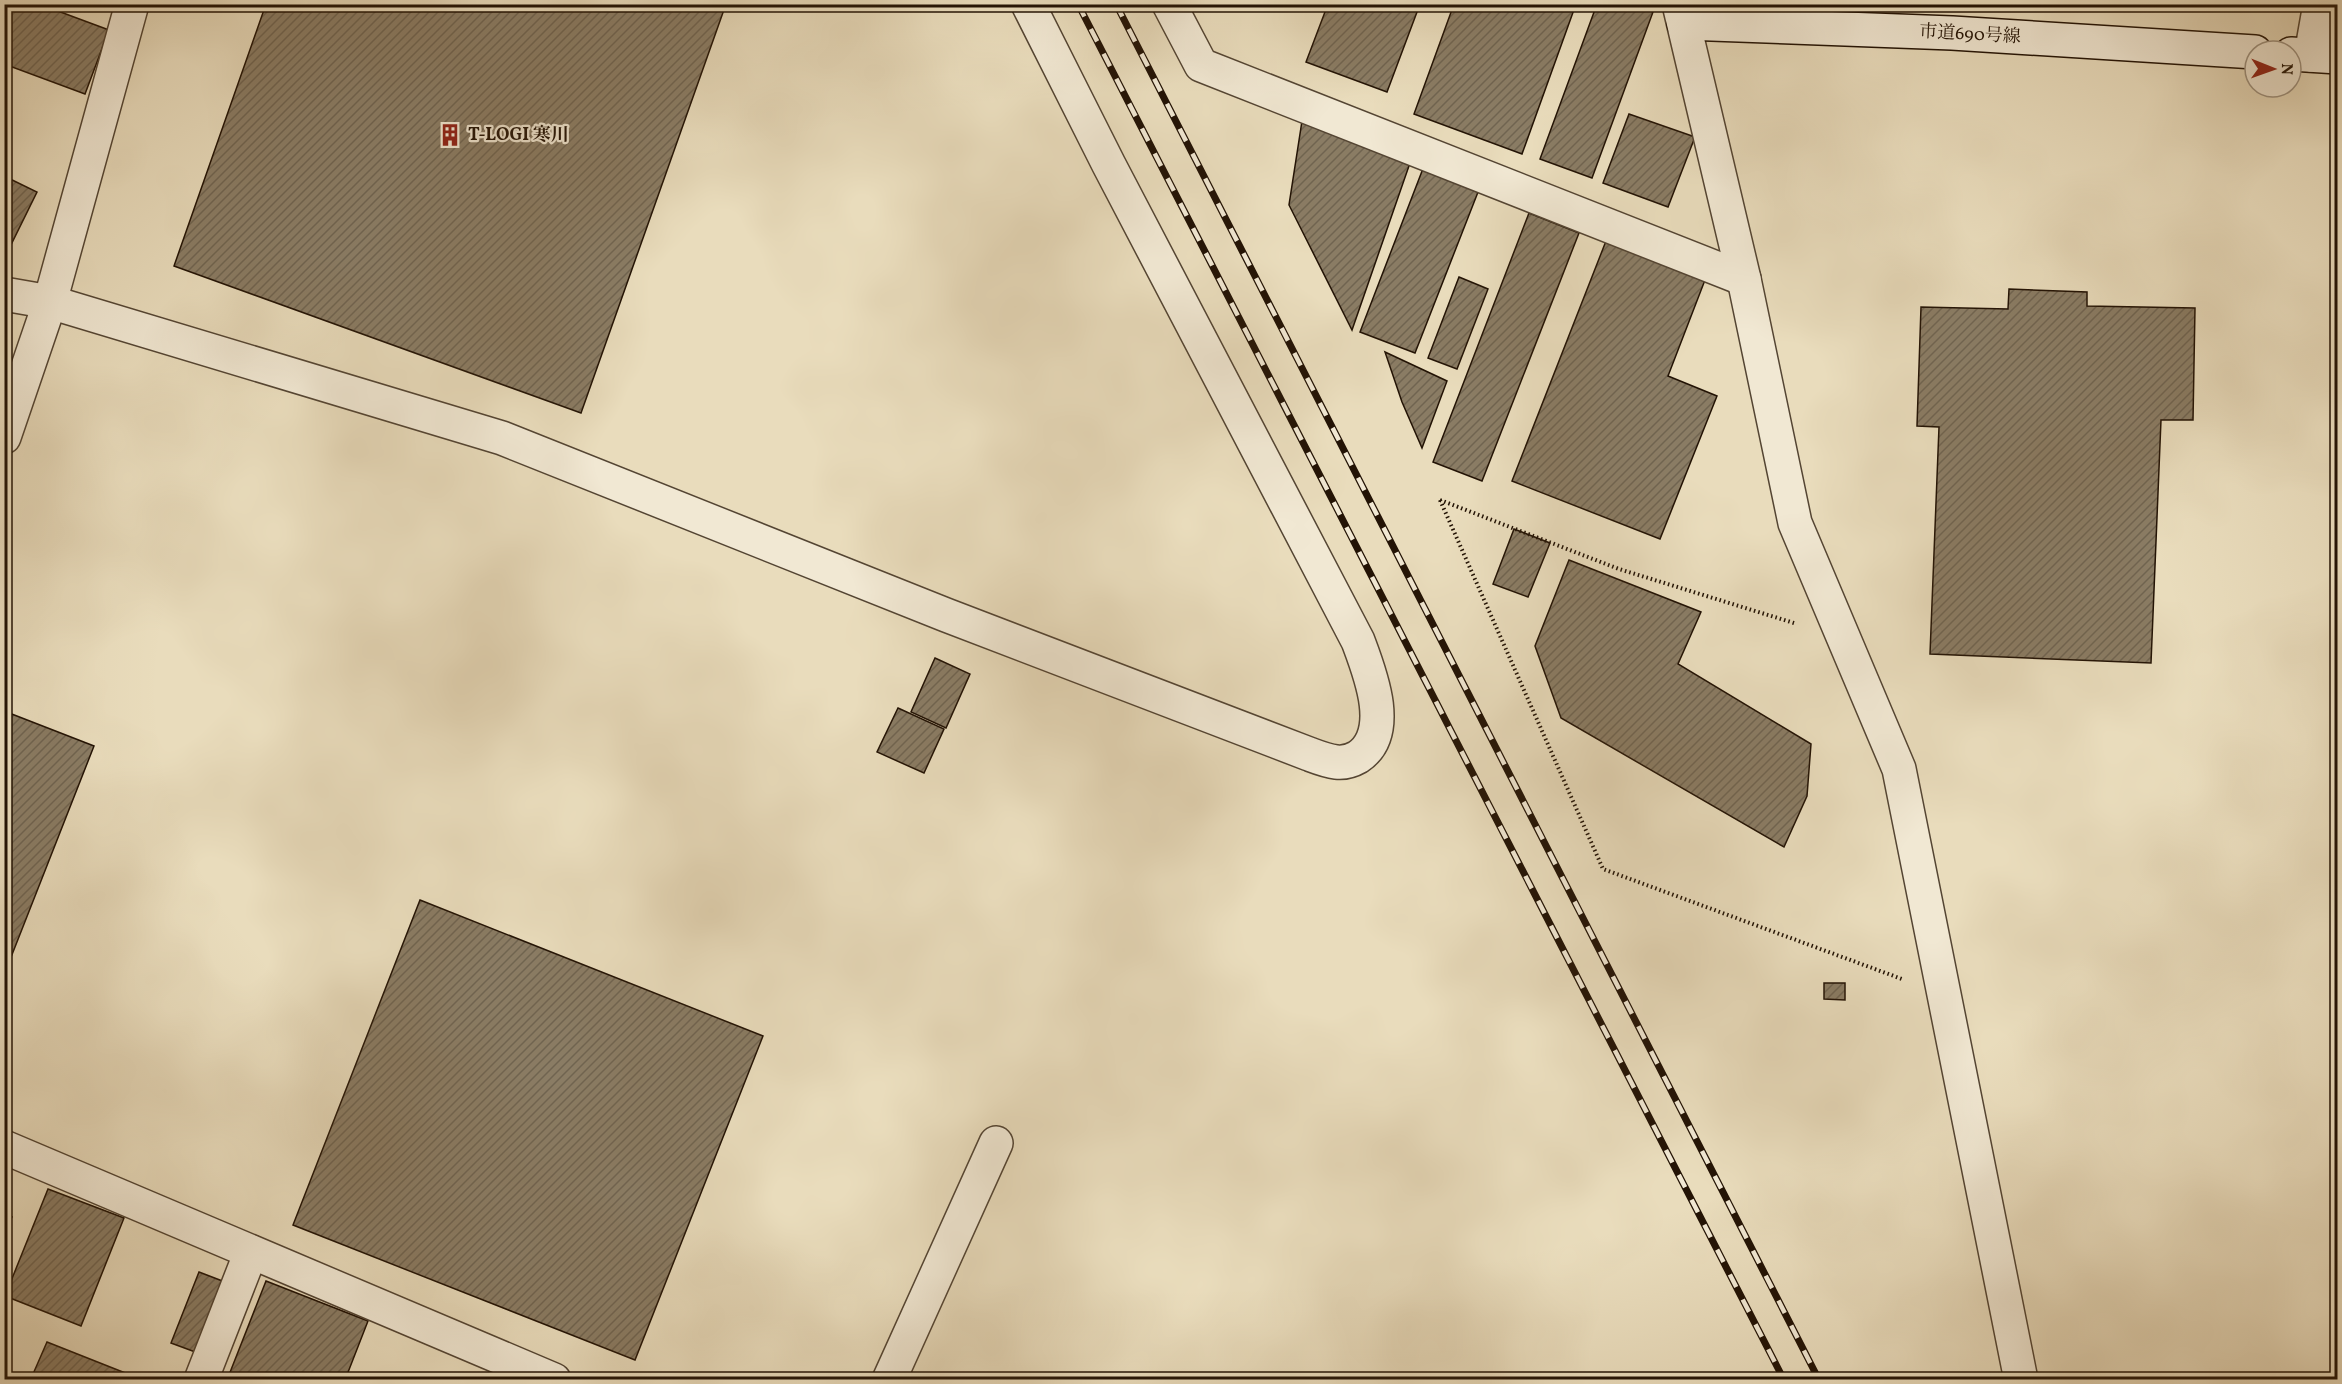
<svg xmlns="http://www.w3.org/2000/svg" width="2342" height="1384" viewBox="0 0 2342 1384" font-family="Vollkorn,'Noto Serif JP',serif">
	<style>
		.building { fill: url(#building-hatch); stroke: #231305; stroke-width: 1.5 }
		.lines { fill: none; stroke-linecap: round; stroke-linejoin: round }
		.street-casing { stroke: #544533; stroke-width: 36 }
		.secondary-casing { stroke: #231305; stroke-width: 36 }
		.path { stroke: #231305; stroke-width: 4; stroke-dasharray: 1.5 3; stroke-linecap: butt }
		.street { stroke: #f1e8d3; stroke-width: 33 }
		.secondary { stroke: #f1e8d3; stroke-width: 33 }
		.rail-casing { stroke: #231305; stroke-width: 7 }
		.rail { stroke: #f1e8d3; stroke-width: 4.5; stroke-dasharray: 14; stroke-linecap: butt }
		.labels { text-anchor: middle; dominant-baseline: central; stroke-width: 4.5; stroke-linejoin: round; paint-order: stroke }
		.street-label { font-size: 18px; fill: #231305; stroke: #f1e8d3 }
		.poi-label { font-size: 18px; font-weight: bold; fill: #231305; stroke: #f1e8d3; text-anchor: start }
	</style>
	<defs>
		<pattern id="building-hatch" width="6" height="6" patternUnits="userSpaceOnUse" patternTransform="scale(1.5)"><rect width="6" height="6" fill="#8a7c64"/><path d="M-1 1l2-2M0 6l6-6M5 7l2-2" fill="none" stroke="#706450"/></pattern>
	</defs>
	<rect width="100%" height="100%" fill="#e9dcbc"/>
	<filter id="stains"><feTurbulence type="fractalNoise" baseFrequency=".00333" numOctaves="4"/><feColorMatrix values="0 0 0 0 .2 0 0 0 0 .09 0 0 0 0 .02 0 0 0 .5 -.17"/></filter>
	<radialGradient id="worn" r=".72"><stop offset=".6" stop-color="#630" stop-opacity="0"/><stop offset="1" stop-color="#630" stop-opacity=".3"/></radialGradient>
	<g class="building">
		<path d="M4,4H39L109,30L85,94L4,64Z"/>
		<path d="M266,4H726L581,413L174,266Z"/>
		<path d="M1328,4H1420L1387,92L1306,62Z"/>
		<path d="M1454,4H1576L1522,154L1414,114Z"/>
		<path d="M1597,4H1634L1653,12L1592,178L1540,159Z"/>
		<path d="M1629,114L1695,137L1668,207L1603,183Z"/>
		<path d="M1302,121L1410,163L1352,330L1289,205Z"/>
		<path d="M1424,166L1480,187L1415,353L1360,332Z"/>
		<path d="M4,176L37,192L4,259Z"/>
		<path d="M1529,213L1579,233L1482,481L1433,462Z"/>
		<path d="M1606,241L1705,280L1668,376L1717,396L1660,539L1512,481Z"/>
		<path d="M1459,277L1488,289L1457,369L1428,358Z"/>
		<path d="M2009,289L2087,292V306L2195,308L2193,420H2161L2151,663L1930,654L1939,427L1917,426L1921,307L2008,309Z"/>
		<path d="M1385,352L1447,381L1422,448L1402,402Z"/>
		<path d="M1514,529L1550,543L1528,597L1493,584Z"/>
		<path d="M1569,560L1701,612L1678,664L1811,744L1807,796L1784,847L1561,718L1535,646Z"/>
		<path d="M935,658L970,674L946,728L911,712Z"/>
		<path d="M898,708L944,729L924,773L877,752Z"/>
		<path d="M4,711L94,746L4,975Z"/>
		<path d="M420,900L763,1036L635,1360L293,1225Z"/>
		<path d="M1824,983H1845V1000L1824,999Z"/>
		<path d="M48,1189L124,1218L81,1326L5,1296Z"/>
		<path d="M4,1214L12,1217L4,1234Z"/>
		<path d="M199,1272L225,1282L198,1353L171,1343Z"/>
		<path d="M266,1281L368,1321L345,1380H227Z"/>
		<path d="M4,1323L10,1325L4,1338Z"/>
		<path d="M47,1342L143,1380H47L33,1374Z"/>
	</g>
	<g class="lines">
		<g class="street-casing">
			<g id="street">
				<path d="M1169,4L1201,65L1744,279"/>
				<path d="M1679,4L1744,279L1795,523L1899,769L2021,1380"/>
				<path d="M2311,55L2320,4"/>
				<path d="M4,294L50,302L502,438L946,615L1309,754C1317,757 1327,761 1336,762C1344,763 1351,761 1358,757C1394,733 1370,673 1358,641L1109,165L1028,4"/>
				<path d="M4,437L50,302L132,4"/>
				<path d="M4,1147L554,1380"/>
				<path d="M201,1380L251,1252"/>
				<path d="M889,1380L996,1143"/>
			</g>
		</g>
		<g class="secondary-casing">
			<g id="secondary">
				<path d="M1684,23L1952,33L2255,52"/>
				<path d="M2291,54L2338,57"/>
			</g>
		</g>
		<g class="path">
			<path d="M1440,500L1603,869L1902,979"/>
			<path d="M1440,500L1619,569L1794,623"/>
		</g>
		<use href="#street" class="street"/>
		<use href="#secondary" class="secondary"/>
		<g class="rail-casing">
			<g id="rail">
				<path d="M1078,4L1784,1380"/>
				<path d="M1116,4L1819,1380"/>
			</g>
		</g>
		<use href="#rail" class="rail"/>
	</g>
	<defs>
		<g id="building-bare" transform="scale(1.8)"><path d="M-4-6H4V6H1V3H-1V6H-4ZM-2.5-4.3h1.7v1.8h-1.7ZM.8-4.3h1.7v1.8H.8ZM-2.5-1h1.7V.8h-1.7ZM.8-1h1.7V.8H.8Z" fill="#8f2418" stroke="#f1e8d3" stroke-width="2.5" paint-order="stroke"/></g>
	</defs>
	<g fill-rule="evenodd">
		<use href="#building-bare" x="450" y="135"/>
	</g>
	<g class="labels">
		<g class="street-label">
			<text transform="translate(1970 35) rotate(3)">市道690号線</text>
		</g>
		<g class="poi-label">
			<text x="468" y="135">T-LOGI 寒川</text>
		</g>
	</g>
	<rect width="2342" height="1384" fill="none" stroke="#e9dcbc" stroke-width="24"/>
	<rect x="6" y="6" width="2330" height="1372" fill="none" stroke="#231305" stroke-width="3"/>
	<rect x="12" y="12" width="2318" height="1360" fill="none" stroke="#231305" stroke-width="1.5"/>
	<g transform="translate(2273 69) rotate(91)"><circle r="28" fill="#f1e8d3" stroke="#9f9381" stroke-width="1.5"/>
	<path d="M0-4.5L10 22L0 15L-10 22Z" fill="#8f2418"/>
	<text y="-9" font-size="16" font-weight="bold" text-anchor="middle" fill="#231305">N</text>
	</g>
	<rect width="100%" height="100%" filter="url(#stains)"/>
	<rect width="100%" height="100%" fill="url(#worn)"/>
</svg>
